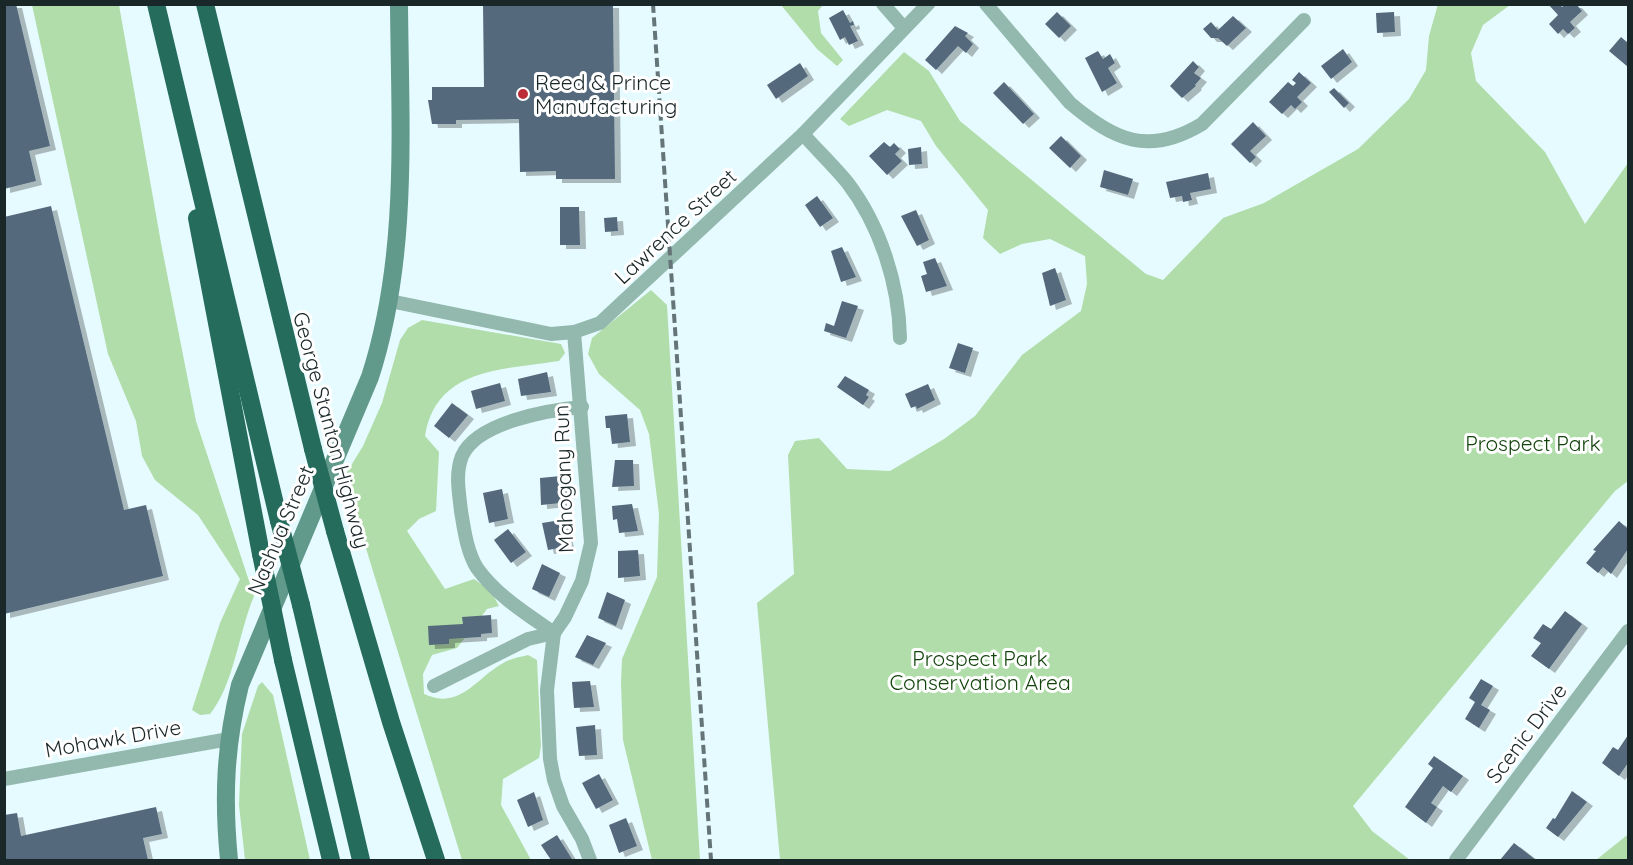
<svg xmlns="http://www.w3.org/2000/svg" width="1633" height="865" viewBox="0 0 1633 865" font-family="Quicksand,sans-serif">
	<style>
		.green { fill: #b0dda9 }
		.building { fill: #54697b; filter: url(#shadow) }
		.lines { fill: none; stroke-linecap: round; stroke-linejoin: round }
		.street { stroke: #93b8ad; stroke-width: 14 }
		.secondary { stroke: #61998a; stroke-width: 18 }
		.highway { stroke: #256c5c; stroke-width: 18 }
		.rail { stroke: #647477; stroke-width: 4; stroke-dasharray: 9 4.5; stroke-linecap: butt }
		.highway-bridge { stroke: #256c5c; stroke-width: 18 }
		.poi-dot { fill: #bb2b38; stroke: #fff; stroke-width: 2 }
		.labels { text-anchor: middle; dominant-baseline: central; stroke-width: 6; stroke-linejoin: round; paint-order: stroke }
		.poi-label { font-size: 21px; fill: #1a2729; stroke: #fff; text-anchor: start }
		.street-label { font-size: 21px; fill: #1a2729; stroke: #fff }
		.park-label { font-size: 21px; fill: #13440c; stroke: #fff }
	</style>
	<defs>
		<filter id="shadow"><feDropShadow dx="6" dy="4" stdDeviation="0" flood-color="#0004"/></filter>
	</defs>
	<rect width="100%" height="100%" fill="#e6fbff"/>
	<g class="green">
		<path d="M1438,4L1510,5L1483,25L1471,53L1476,81L1545,152L1585,224L1628,163V481L1615,491L1353,806L1372,831L1410,860H780L757,603L794,574L788,455L795,441L819,438L847,469L890,471L944,439L975,416L1022,355L1081,311L1087,284L1085,256L1050,239L1022,244L1000,254L983,238L988,210L936,146L921,121L887,110L849,126L840,119L904,52L929,71L960,121L1146,274L1163,280L1223,218L1264,203L1358,149L1409,99L1426,70L1429,36Z"/>
		<path d="M32,5H119L161,243L196,421L254,596C239,631 234,685 210,714L200,715L192,710L220,623L240,579L198,515L155,480L142,456L136,421L108,354Z"/>
		<path d="M781,5H823L818,11L821,33L843,60L837,66L817,49Z"/>
		<path d="M651,290L667,305L700,860H652L623,740L621,683L622,659L657,577L659,514L649,434L640,410L599,374L588,354L592,338Z"/>
		<path d="M422,320L561,344L565,353L559,361C504,370 436,367 425,436L439,452L436,511L419,519L407,531L445,589L474,579L491,591L499,606L487,609L457,648L432,655L423,674L424,694C461,711 476,677 505,662C512,658 521,657 528,655L537,660L541,746L539,758L503,779L501,805L531,860H462L344,477L363,446L382,403L400,340L408,328Z"/>
		<path d="M262,682L273,695L310,860H245L239,805L242,734L258,686Z"/>
		<path d="M1628,835V860H1596L1626,836Z"/>
	</g>
	<g class="building">
		<path d="M4,4H16L50,146L29,151L36,181L4,189Z"/>
		<path d="M483,4H613L615,179H556V171L520,172L519,119L456,120V124H432L428,100H432V87H484Z"/>
		<path d="M1548,4H1560L1562,7L1565,4H1576L1582,11L1570,22L1575,28L1568,34L1563,29L1558,34L1549,24L1558,15Z"/>
		<path d="M843,10L850,23L853,21L854,25L850,26L858,41L849,45L845,37L840,40L829,18Z"/>
		<path d="M1057,12L1071,26L1059,38L1045,24Z"/>
		<path d="M1394,12L1395,32L1377,33L1376,13Z"/>
		<path d="M1233,16L1246,28L1227,46L1218,38H1211L1203,29L1211,22L1218,30Z"/>
		<path d="M955,26L968,33L965,36L973,44L966,53L958,46L936,70L925,60Z"/>
		<path d="M1621,37L1628,43V67L1609,51Z"/>
		<path d="M1343,49L1352,62L1331,79L1321,66Z"/>
		<path d="M1098,51L1103,59L1110,54L1115,63L1108,68L1117,83L1102,92L1085,58Z"/>
		<path d="M1193,61L1199,67L1194,73L1201,78L1195,85L1196,86L1182,98L1170,86Z"/>
		<path d="M800,63L808,76L776,99L767,85Z"/>
		<path d="M1299,72L1311,83L1297,97L1302,102L1295,109L1291,105L1282,114L1269,102L1288,82L1293,86L1296,83L1292,80Z"/>
		<path d="M1004,82L1034,114L1023,124L993,93Z"/>
		<path d="M1334,88L1349,103L1344,108L1329,92Z"/>
		<path d="M1253,122L1266,136L1250,151L1256,157L1250,163L1231,144Z"/>
		<path d="M1061,136L1081,156L1070,168L1049,148Z"/>
		<path d="M884,142L890,147L894,143L900,149L895,154L902,161L887,175L869,156Z"/>
		<path d="M921,147L922,164L909,165L908,149Z"/>
		<path d="M1104,170L1133,179L1128,195L1100,187Z"/>
		<path d="M1208,173L1211,189L1190,193L1192,200L1183,202L1182,196L1170,198L1166,182Z"/>
		<path d="M817,196L833,218L820,227L805,205Z"/>
		<path d="M51,206L124,510L146,505L163,576L4,614V217Z"/>
		<path d="M560,207H579L580,245H560Z"/>
		<path d="M916,210L929,240L917,246L901,216Z"/>
		<path d="M617,217L618,231L605,232L604,218Z"/>
		<path d="M842,247L856,277L841,282L831,251Z"/>
		<path d="M935,258L947,286L926,292L921,276L927,274L923,262Z"/>
		<path d="M1055,268L1066,300L1050,306L1042,273Z"/>
		<path d="M842,301L858,306L846,338L824,331L826,323L834,326Z"/>
		<path d="M958,343L973,348L965,373L949,368Z"/>
		<path d="M547,372L551,392L521,396L518,379Z"/>
		<path d="M845,376L869,390L866,395L869,397L863,405L837,387Z"/>
		<path d="M500,383L505,401L476,409L471,391Z"/>
		<path d="M928,384L935,400L917,409L916,406L911,408L905,394Z"/>
		<path d="M452,403L468,415L449,438L434,426Z"/>
		<path d="M627,414L630,442L612,444L610,428H606L605,416Z"/>
		<path d="M615,460H633L634,486L612,487Z"/>
		<path d="M561,476V503L541,505L540,478Z"/>
		<path d="M502,489L508,519L489,523L483,493Z"/>
		<path d="M632,504L638,531L619,533L617,519L613,520L612,506Z"/>
		<path d="M561,520L569,546L548,550L542,523Z"/>
		<path d="M1619,521L1628,529V549L1611,574L1603,567L1598,573L1586,563L1596,551L1593,550Z"/>
		<path d="M508,529L526,552L511,563L494,540Z"/>
		<path d="M638,550L640,576L618,578V551Z"/>
		<path d="M542,564L560,573L549,597L532,589Z"/>
		<path d="M607,592L625,600L616,626L598,618Z"/>
		<path d="M1565,611L1582,624L1549,669L1531,656L1541,643L1533,638L1543,624L1551,629Z"/>
		<path d="M491,615L492,633L481,634V637L449,639V644L429,645L428,626L463,624L462,617Z"/>
		<path d="M587,635L606,643L593,665L575,657Z"/>
		<path d="M1481,679L1493,686L1481,705L1490,710L1479,728L1465,719L1475,702L1469,698Z"/>
		<path d="M590,681L594,707L574,708L572,682Z"/>
		<path d="M595,725L597,755L579,756L576,727Z"/>
		<path d="M1628,735V763L1619,776L1602,763L1613,747L1618,750Z"/>
		<path d="M1434,756L1463,776L1451,792L1443,786L1431,803L1437,807L1426,823L1405,807L1433,768L1428,764Z"/>
		<path d="M599,774L613,800L596,809L582,783Z"/>
		<path d="M1572,791L1587,802L1558,837L1546,828L1553,818L1555,819Z"/>
		<path d="M534,792L543,820L528,827L517,800Z"/>
		<path d="M156,807L162,834L143,838L148,860H4V815L17,813L21,836Z"/>
		<path d="M626,818L637,846L619,853L609,825Z"/>
		<path d="M557,835L572,859L570,860H551L541,845Z"/>
		<path d="M1514,843L1536,860H1500Z"/>
	</g>
	<g class="lines">
		<g class="street">
			<path d="M883,4L904,28"/>
			<path d="M986,4L1070,103C1115,141 1149,156 1202,124L1304,20"/>
			<path d="M803,134C817,150 833,165 847,182C880,225 899,284 900,338"/>
			<path d="M390,301L551,334L574,332L600,323L803,134L928,4"/>
			<path d="M574,332L591,543L582,581L565,617L554,633L547,690L550,759L554,780L563,806L582,839L590,860"/>
			<path d="M554,633C527,614 497,596 477,568C467,552 464,529 461,511C459,492 455,474 462,456C477,422 549,410 582,407"/>
			<path d="M434,686L528,639L554,633"/>
			<path d="M4,779L229,739"/>
			<path d="M1456,860L1628,631"/>
		</g>
		<path class="secondary" d="M229,860C223,798 225,746 240,685L370,377C409,257 400,129 399,4"/>
		<g class="highway">
			<path d="M156,4L279,521"/>
			<path d="M205,4L313,449"/>
			<path d="M197,218L261,554"/>
			<path d="M335,531L391,722L436,860"/>
			<path d="M301,605L361,860"/>
			<path d="M283,660L331,860"/>
		</g>
		<path class="rail" d="M653,4L711,860"/>
		<g class="highway-bridge">
			<path d="M313,449L335,531"/>
			<path d="M279,521L301,605"/>
			<path d="M261,554L283,660"/>
		</g>
	</g>
	<circle class="poi-dot" cx="523" cy="94" r="6"/>
	<g class="labels">
		<g class="poi-label">
			<text x="535" y="82">Reed &amp; Prince<tspan x="535" dy="24">Manufacturing</tspan></text>
		</g>
		<g class="street-label">
			<text transform="translate(675 226) rotate(-43)">Lawrence Street</text>
			<text transform="translate(332 430) rotate(75)">George Stanton Highway</text>
			<text transform="translate(563 479) rotate(-92)">Mahogany Run</text>
			<text transform="translate(280 530) rotate(-67)">Nashua Street</text>
			<text transform="translate(1526 733) rotate(-53)">Scenic Drive</text>
			<text transform="translate(113 738) rotate(-10)">Mohawk Drive</text>
		</g>
		<g class="park-label">
			<text x="1533" y="443">Prospect Park</text>
			<text x="980" y="658">Prospect Park<tspan x="980" dy="24">Conservation Area</tspan></text>
		</g>
	</g>
	<rect width="1633" height="865" fill="none" stroke="#1a2729" stroke-width="12"/>
</svg>
